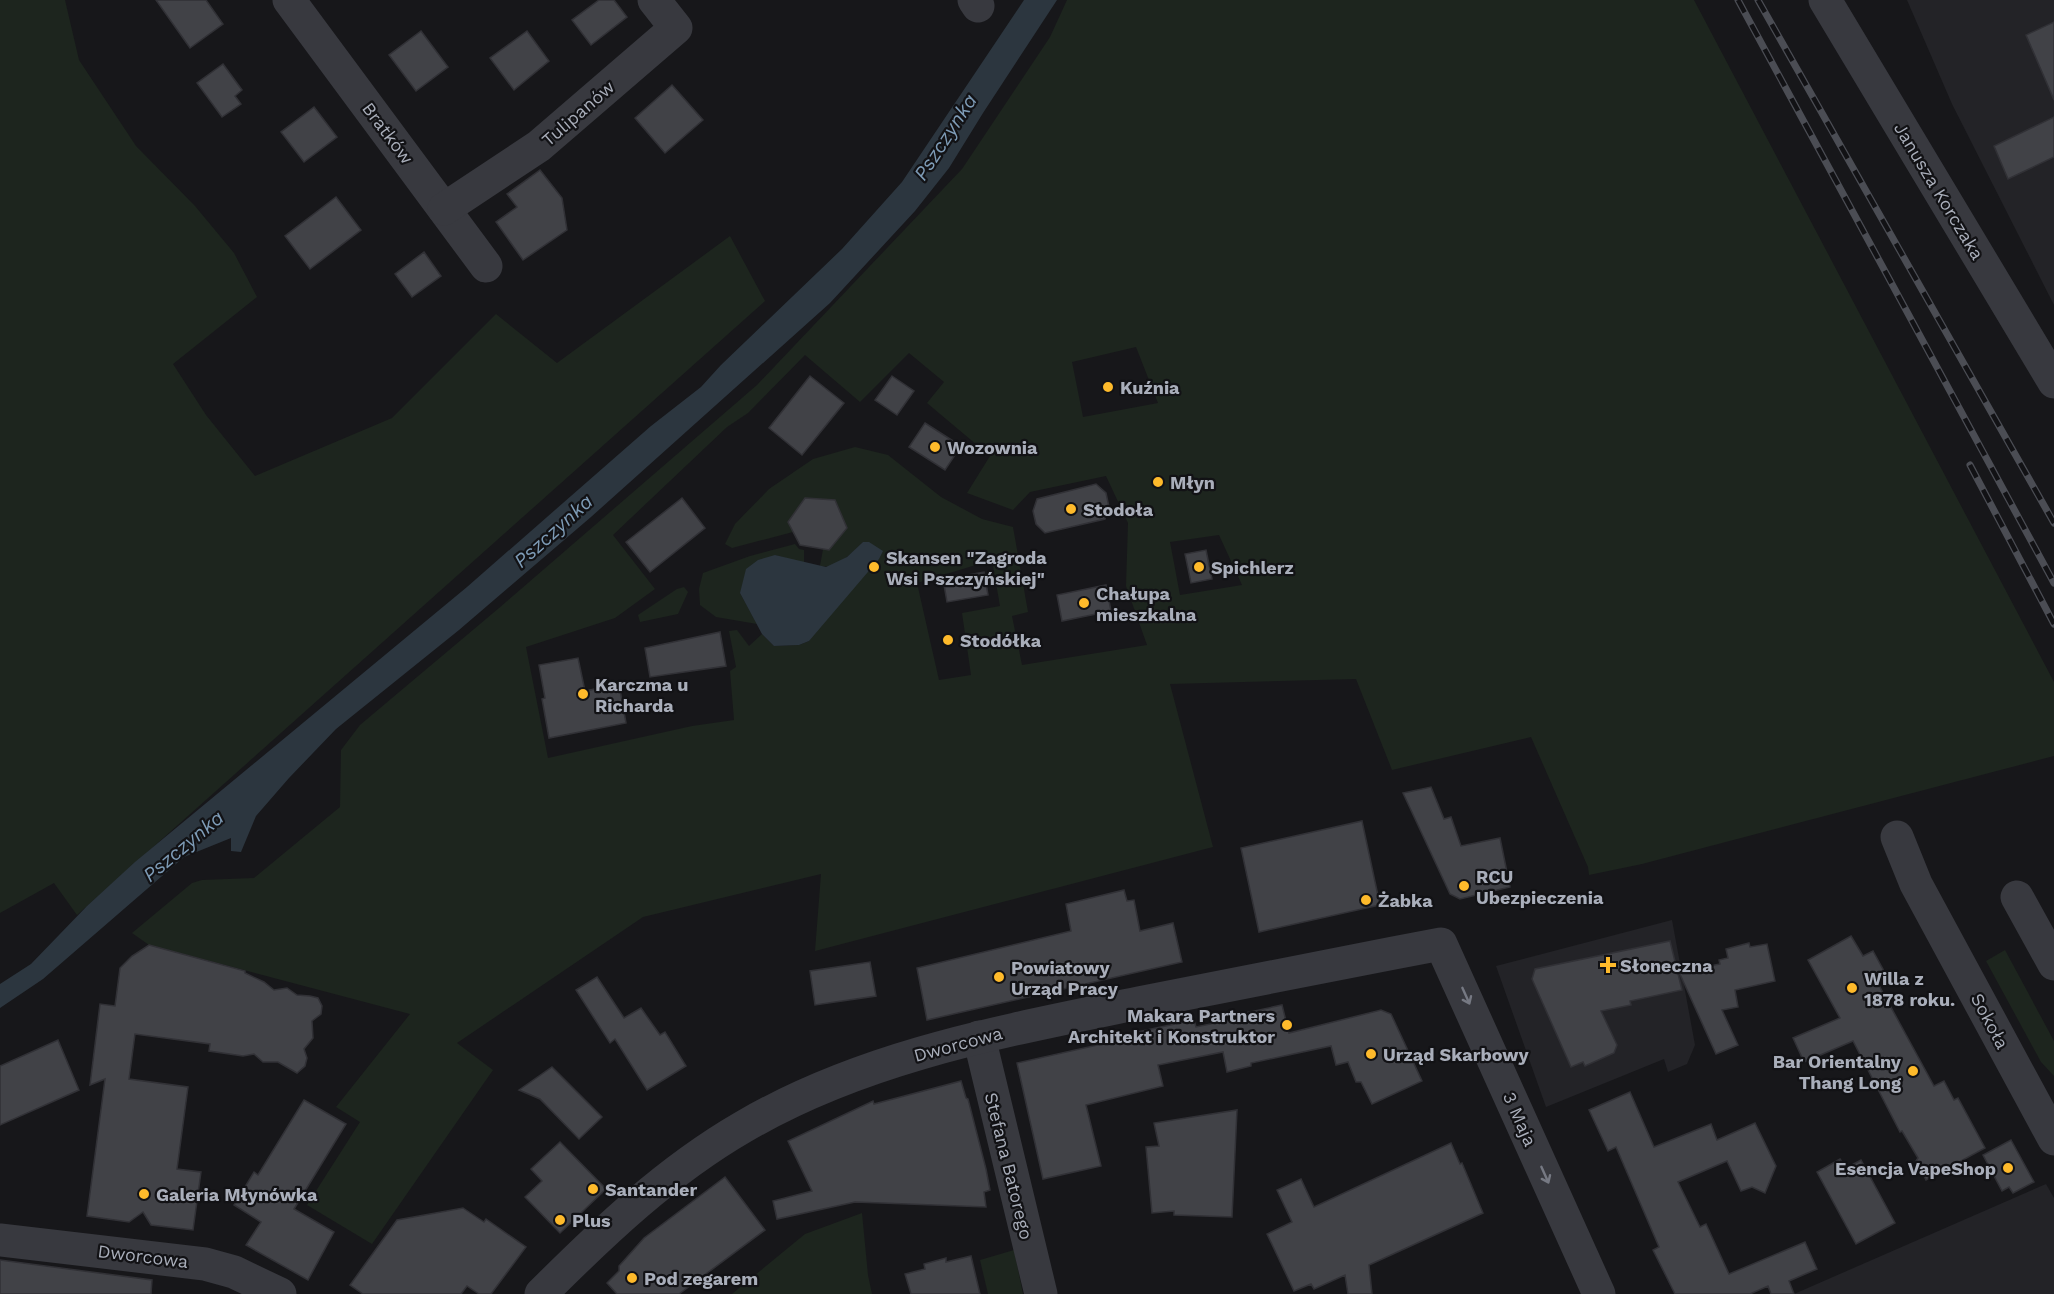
<svg xmlns="http://www.w3.org/2000/svg" width="2054" height="1294" viewBox="0 0 2054 1294" font-family="'Work Sans',sans-serif">
	<style>
		.built { fill: #232327 }
		.green { fill: #1d251e; fill-rule: evenodd }
		.water { fill: #2c363f }
		.building { fill: #414247; stroke: #313136; stroke-width: 1.5 }
		.lines { fill: none; stroke-linecap: round; stroke-linejoin: round }
		.minor { stroke: #38393f; stroke-width: 33 }
		.rail-casing { stroke: #4b4d54; stroke-width: 7 }
		.rail { stroke: #121215; stroke-width: 4.5; stroke-dasharray: 14; stroke-linecap: butt }
		.oneway { stroke: #767983 }
		.poi-dot { fill: #feba2b; stroke: #121215; stroke-width: 2 }
		.labels { text-anchor: middle; dominant-baseline: central; stroke-width: 4.5; stroke-linejoin: round; paint-order: stroke }
		.street-label { font-size: 18px; fill: #a9aeba; stroke: #121215 }
		.poi-label { font-size: 18px; font-weight: bold; fill: #a9aeba; stroke: #121215; text-anchor: start }
		.water-label { font-size: 20px; font-style: italic; fill: #7e9cb7; stroke: #121215 }
	</style>
	<rect width="100%" height="100%" fill="#17171a"/>
	<g class="built">
		<path d="M1907,0H2054V305L1952,104Z"/>
		<path d="M1672,920L1695,1045L1687,1064L1668,1072L1664,1059L1546,1107L1496,966Z"/>
		<path d="M2046,1184L2054,1198V1294H1794Z"/>
	</g>
	<g class="green">
		<path d="M0,0H65L79,60L136,146L195,206L234,253L257,297L173,364L206,415L255,476L392,418L496,314L557,363L730,236L765,301L77,915L54,883L0,913Z"/>
		<path d="M1067,0H1694L2054,682V756L1642,864L1589,875L1588,867L1531,737L1392,770L1356,679L1170,684L1213,847L815,951L821,874L643,917L457,1043L493,1070L372,1244L307,1205L360,1122L336,1107L410,1014L149,945L132,933L192,883L202,880L254,878L340,807L341,750L360,725L499,608L757,385L962,169L1050,37ZM1136,347L1158,403L1083,417L1072,362ZM909,353L944,382L927,403L990,456L967,493L1013,510L1030,492L1106,476L1128,523L1126,586L1147,645L1022,665L1012,616L1028,612L1013,527L982,519L941,497L888,455L855,447L813,459L769,489L735,524L725,544L732,548L793,532L788,522L805,498L835,500L847,528L829,549H823L820,566C836,570 853,552 863,542L809,641L799,645L774,646L762,634L749,646L737,630L729,631L736,667L730,671L734,720L692,726L548,758L526,647L615,618L655,589L613,535L727,427L748,413L805,355L860,402ZM1219,535L1242,585L1180,595L1170,542ZM992,560L1000,606L962,613L971,675L939,680L917,583Z"/>
		<path d="M795,544L799,549L804,550V563L775,555L740,593L757,624L716,617L700,605L699,589L703,573L750,556Z"/>
		<path d="M684,587L688,592L678,614L640,622L638,615L677,589Z"/>
		<path d="M2005,950L2054,1041V1076L2041,1062L1986,961Z"/>
		<path d="M862,1213L868,1275L872,1294H732L805,1234Z"/>
		<path d="M1014,1250L1023,1294H988L980,1260Z"/>
	</g>
	<g class="water">
		<path d="M1024,0H1057L983,113L949,168L915,211L830,303L591,517L459,630L336,729L289,778L256,816L241,852L231,851V838L184,857L43,979L0,1008V984L31,964L87,906L135,862L467,587L651,426L701,387L721,365L842,249L902,182Z"/>
		<path d="M863,542H869L883,551L879,559L809,641L799,645L774,646L762,634L740,593L746,569L758,560L775,555L826,567L847,557Z"/>
	</g>
	<g class="building">
		<path d="M156,0H206L223,24L190,48Z"/>
		<path d="M599,0H614L627,17L591,45L572,20Z"/>
		<path d="M2054,22V100L2026,35Z"/>
		<path d="M421,31L448,67L416,91L389,55Z"/>
		<path d="M527,31L549,61L514,90L490,58Z"/>
		<path d="M223,64L242,90L235,96L241,104L222,117L197,83Z"/>
		<path d="M672,85L703,120L665,153L635,118Z"/>
		<path d="M314,107L337,137L304,162L281,132Z"/>
		<path d="M2054,117V157L2008,179L1994,146Z"/>
		<path d="M540,170L562,198L567,230L523,260L496,222L517,207L507,194Z"/>
		<path d="M336,197L361,230L310,269L285,236Z"/>
		<path d="M424,252L441,276L412,297L395,274Z"/>
		<path d="M810,376L844,403L802,455L769,428Z"/>
		<path d="M892,376L914,391L897,415L875,400Z"/>
		<path d="M925,423L961,446L945,470L909,447Z"/>
		<path d="M1096,484L1106,493L1109,507L1105,519L1045,533L1036,524L1033,511L1037,499Z"/>
		<path d="M682,498L705,528L650,572L626,542Z"/>
		<path d="M805,498L835,500L847,528L829,550L800,545L788,522Z"/>
		<path d="M1206,550L1212,579L1191,583L1185,554Z"/>
		<path d="M984,572L988,595L947,602L943,579Z"/>
		<path d="M1106,585L1111,611L1062,621L1057,595Z"/>
		<path d="M720,632L726,666L650,677L645,648Z"/>
		<path d="M578,658L585,691L619,684L626,723L549,738L542,699L545,698L539,665Z"/>
		<path d="M1431,787L1444,819L1451,817L1461,846L1500,838L1510,887L1460,899L1450,894L1403,793Z"/>
		<path d="M1362,821L1380,905L1259,932L1241,848Z"/>
		<path d="M1124,890L1127,901L1134,900L1140,931L1173,923L1182,962L927,1020L917,968L1071,931L1066,904Z"/>
		<path d="M1851,936L1863,956L1873,951L1885,973L1875,978L1934,1086L1944,1081L1954,1100L1958,1098L1985,1148L1926,1180L1916,1161L1918,1158L1902,1131L1900,1132L1853,1041L1804,1062L1793,1038L1840,1018L1808,960Z"/>
		<path d="M1670,941L1682,990L1630,1001L1631,1005L1601,1011L1617,1045L1614,1053L1585,1066L1583,1062L1571,1067L1532,979L1535,969Z"/>
		<path d="M1749,943L1750,947L1767,944L1775,981L1735,990L1738,1007L1722,1010L1738,1045L1716,1054L1679,972L1720,964L1719,960L1728,958L1726,949Z"/>
		<path d="M149,945L245,971V973L264,982L274,990L287,988L297,995L310,996L318,998L322,1006L321,1014L312,1021L313,1038L304,1049L307,1058L305,1066L297,1073L278,1062H263L254,1054L243,1056L209,1051L210,1044L135,1034L129,1079L188,1087L177,1169L201,1172L193,1230L151,1225L143,1212L129,1222L87,1216L105,1079L90,1085L100,1004L115,1006L120,968L132,956Z"/>
		<path d="M870,962L876,996L815,1005L810,971Z"/>
		<path d="M597,977L624,1018L641,1008L660,1035L665,1032L686,1066L647,1090L615,1039L610,1043L576,990Z"/>
		<path d="M1282,1005L1289,1033L1381,1010L1391,1014L1422,1081L1372,1104L1361,1082H1356L1348,1062L1336,1065L1331,1046L1251,1063V1066L1227,1072L1223,1052L1158,1065L1163,1086L1086,1105L1101,1166L1043,1179L1017,1063L1138,1036L1137,1032L1194,1020L1196,1027L1240,1018V1014Z"/>
		<path d="M58,1040L79,1090L0,1125V1066Z"/>
		<path d="M552,1067L602,1117L579,1139L540,1099L519,1090Z"/>
		<path d="M961,1081L966,1098L968,1099L986,1169L990,1190L984,1192L986,1207L855,1202L777,1219L773,1201L812,1191L788,1141L873,1101L874,1104Z"/>
		<path d="M1630,1092L1654,1147L1711,1124L1717,1140L1755,1123L1776,1166L1765,1193L1752,1187L1741,1191L1727,1161L1678,1182L1700,1227L1706,1224L1729,1274L1805,1242L1817,1269L1789,1281L1794,1294H1771L1768,1286L1750,1294H1675L1653,1250L1659,1247L1616,1147L1608,1151L1589,1110Z"/>
		<path d="M304,1100L346,1124L294,1209L334,1232L308,1280L246,1245L261,1222L234,1205L254,1172L258,1175Z"/>
		<path d="M1237,1110L1232,1217L1174,1215V1211L1152,1213L1146,1147L1159,1146L1154,1123Z"/>
		<path d="M2011,1140L2034,1182L2013,1193L2009,1187L2002,1191L1983,1155Z"/>
		<path d="M560,1142L606,1189L560,1233L525,1197L542,1181L531,1169Z"/>
		<path d="M1451,1143L1460,1164L1462,1163L1483,1213L1369,1265L1372,1294H1348L1345,1275L1314,1289L1311,1284L1294,1291L1267,1234L1292,1222L1277,1190L1301,1179L1314,1207Z"/>
		<path d="M1840,1159L1846,1168L1861,1160L1895,1223L1856,1244L1817,1172Z"/>
		<path d="M725,1177L765,1230L679,1294H617L607,1283L619,1271V1266L644,1238Z"/>
		<path d="M463,1208L484,1222L486,1219L526,1247L491,1294H479L467,1286L461,1294H363L350,1285L397,1220Z"/>
		<path d="M971,1256L980,1294H911L905,1274L925,1269L924,1264L946,1258V1262Z"/>
		<path d="M0,1260L152,1280L151,1294H0Z"/>
	</g>
	<g class="lines">
		<g class="minor">
			<path d="M289,0L486,266"/>
			<path d="M974,0L978,6"/>
			<path d="M1825,0L2054,382"/>
			<path d="M444,209L539,146L676,28L654,0"/>
			<path d="M1897,837L1916,884L2054,1139"/>
			<path d="M2017,897L2054,964"/>
			<path d="M979,1037L1041,1294"/>
			<path d="M0,1240L205,1264L234,1272L280,1294"/>
			<path d="M541,1294C603,1232 667,1171 743,1127C864,1056 1004,1031 1139,1003C1239,983 1340,963 1441,944L1599,1294"/>
		</g>
		<g class="rail-casing">
			<g id="rail">
				<path d="M1738,0L2054,583"/>
				<path d="M1758,0L2054,523"/>
				<path d="M1970,465L2054,624"/>
			</g>
		</g>
		<use href="#rail" class="rail"/>
	</g>
	<defs><path id="oneway-shaft" d="M-6 0H5M1.5-3L5.5 0L1.5 3" fill="none" stroke-width="1.6" stroke-linecap="round" stroke-linejoin="round" transform="scale(1.5)"/></defs>
	<g class="oneway">
		<use href="#oneway-shaft" transform="translate(1466 996) rotate(66)"/>
		<use href="#oneway-shaft" transform="translate(1545 1175) rotate(66)"/>
	</g>
	<g class="poi-dot">
		<circle cx="1108" cy="387" r="6"/>
		<circle cx="935" cy="447" r="6"/>
		<circle cx="1158" cy="482" r="6"/>
		<circle cx="1071" cy="509" r="6"/>
		<circle cx="874" cy="567" r="6"/>
		<circle cx="1199" cy="567" r="6"/>
		<circle cx="1084" cy="603" r="6"/>
		<circle cx="948" cy="640" r="6"/>
		<circle cx="583" cy="694" r="6"/>
		<circle cx="1464" cy="886" r="6"/>
		<circle cx="1366" cy="900" r="6"/>
		<path d="M1605 956h6v6h6v6h-6v6h-6v-6h-6v-6h6z"/>
		<circle cx="999" cy="977" r="6"/>
		<circle cx="1852" cy="988" r="6"/>
		<circle cx="1287" cy="1025" r="6"/>
		<circle cx="1371" cy="1054" r="6"/>
		<circle cx="1913" cy="1071" r="6"/>
		<circle cx="2008" cy="1168" r="6"/>
		<circle cx="593" cy="1189" r="6"/>
		<circle cx="144" cy="1194" r="6"/>
		<circle cx="560" cy="1220" r="6"/>
		<circle cx="632" cy="1278" r="6"/>
	</g>
	<g class="labels">
		<g class="street-label">
			<text transform="translate(578 113) rotate(-41)">Tulipanów</text>
			<text transform="translate(388 133) rotate(53)">Bratków</text>
			<text transform="translate(1939 191) rotate(59)">Janusza Korczaka</text>
			<text transform="translate(1990 1021) rotate(62)">Sokoła</text>
			<text transform="translate(958 1044) rotate(-15)">Dworcowa</text>
			<text transform="translate(1520 1119) rotate(66)">3 Maja</text>
			<text transform="translate(1009 1166) rotate(76)">Stefana Batorego</text>
			<text transform="translate(143 1256) rotate(7)">Dworcowa</text>
		</g>
		<g class="poi-label">
			<text x="1120" y="387">Kuźnia</text>
			<text x="947" y="447">Wozownia</text>
			<text x="1170" y="482">Młyn</text>
			<text x="1083" y="509">Stodoła</text>
			<text x="886" y="557">Skansen "Zagroda<tspan x="886" dy="21">Wsi Pszczyńskiej"</tspan></text>
			<text x="1211" y="567">Spichlerz</text>
			<text x="1096" y="593">Chałupa<tspan x="1096" dy="21">mieszkalna</tspan></text>
			<text x="960" y="640">Stodółka</text>
			<text x="595" y="684">Karczma u<tspan x="595" dy="21">Richarda</tspan></text>
			<text x="1476" y="876">RCU<tspan x="1476" dy="21">Ubezpieczenia</tspan></text>
			<text x="1378" y="900">Żabka</text>
			<text x="1620" y="965">Słoneczna</text>
			<text x="1011" y="967">Powiatowy<tspan x="1011" dy="21">Urząd Pracy</tspan></text>
			<text x="1864" y="978">Willa z<tspan x="1864" dy="21">1878 roku.</tspan></text>
			<text x="1275" y="1015" text-anchor="end">Makara Partners<tspan x="1275" dy="21">Architekt i Konstruktor</tspan></text>
			<text x="1383" y="1054">Urząd Skarbowy</text>
			<text x="1901" y="1061" text-anchor="end">Bar Orientalny<tspan x="1901" dy="21">Thang Long</tspan></text>
			<text x="1996" y="1168" text-anchor="end">Esencja VapeShop</text>
			<text x="605" y="1189">Santander</text>
			<text x="156" y="1194">Galeria Młynówka</text>
			<text x="572" y="1220">Plus</text>
			<text x="644" y="1278">Pod zegarem</text>
		</g>
		<g class="water-label">
			<text transform="translate(945 137) rotate(-57)">Pszczynka</text>
			<text transform="translate(553 531) rotate(-42)">Pszczynka</text>
			<text transform="translate(183 846) rotate(-40)">Pszczynka</text>
		</g>
	</g>
</svg>
